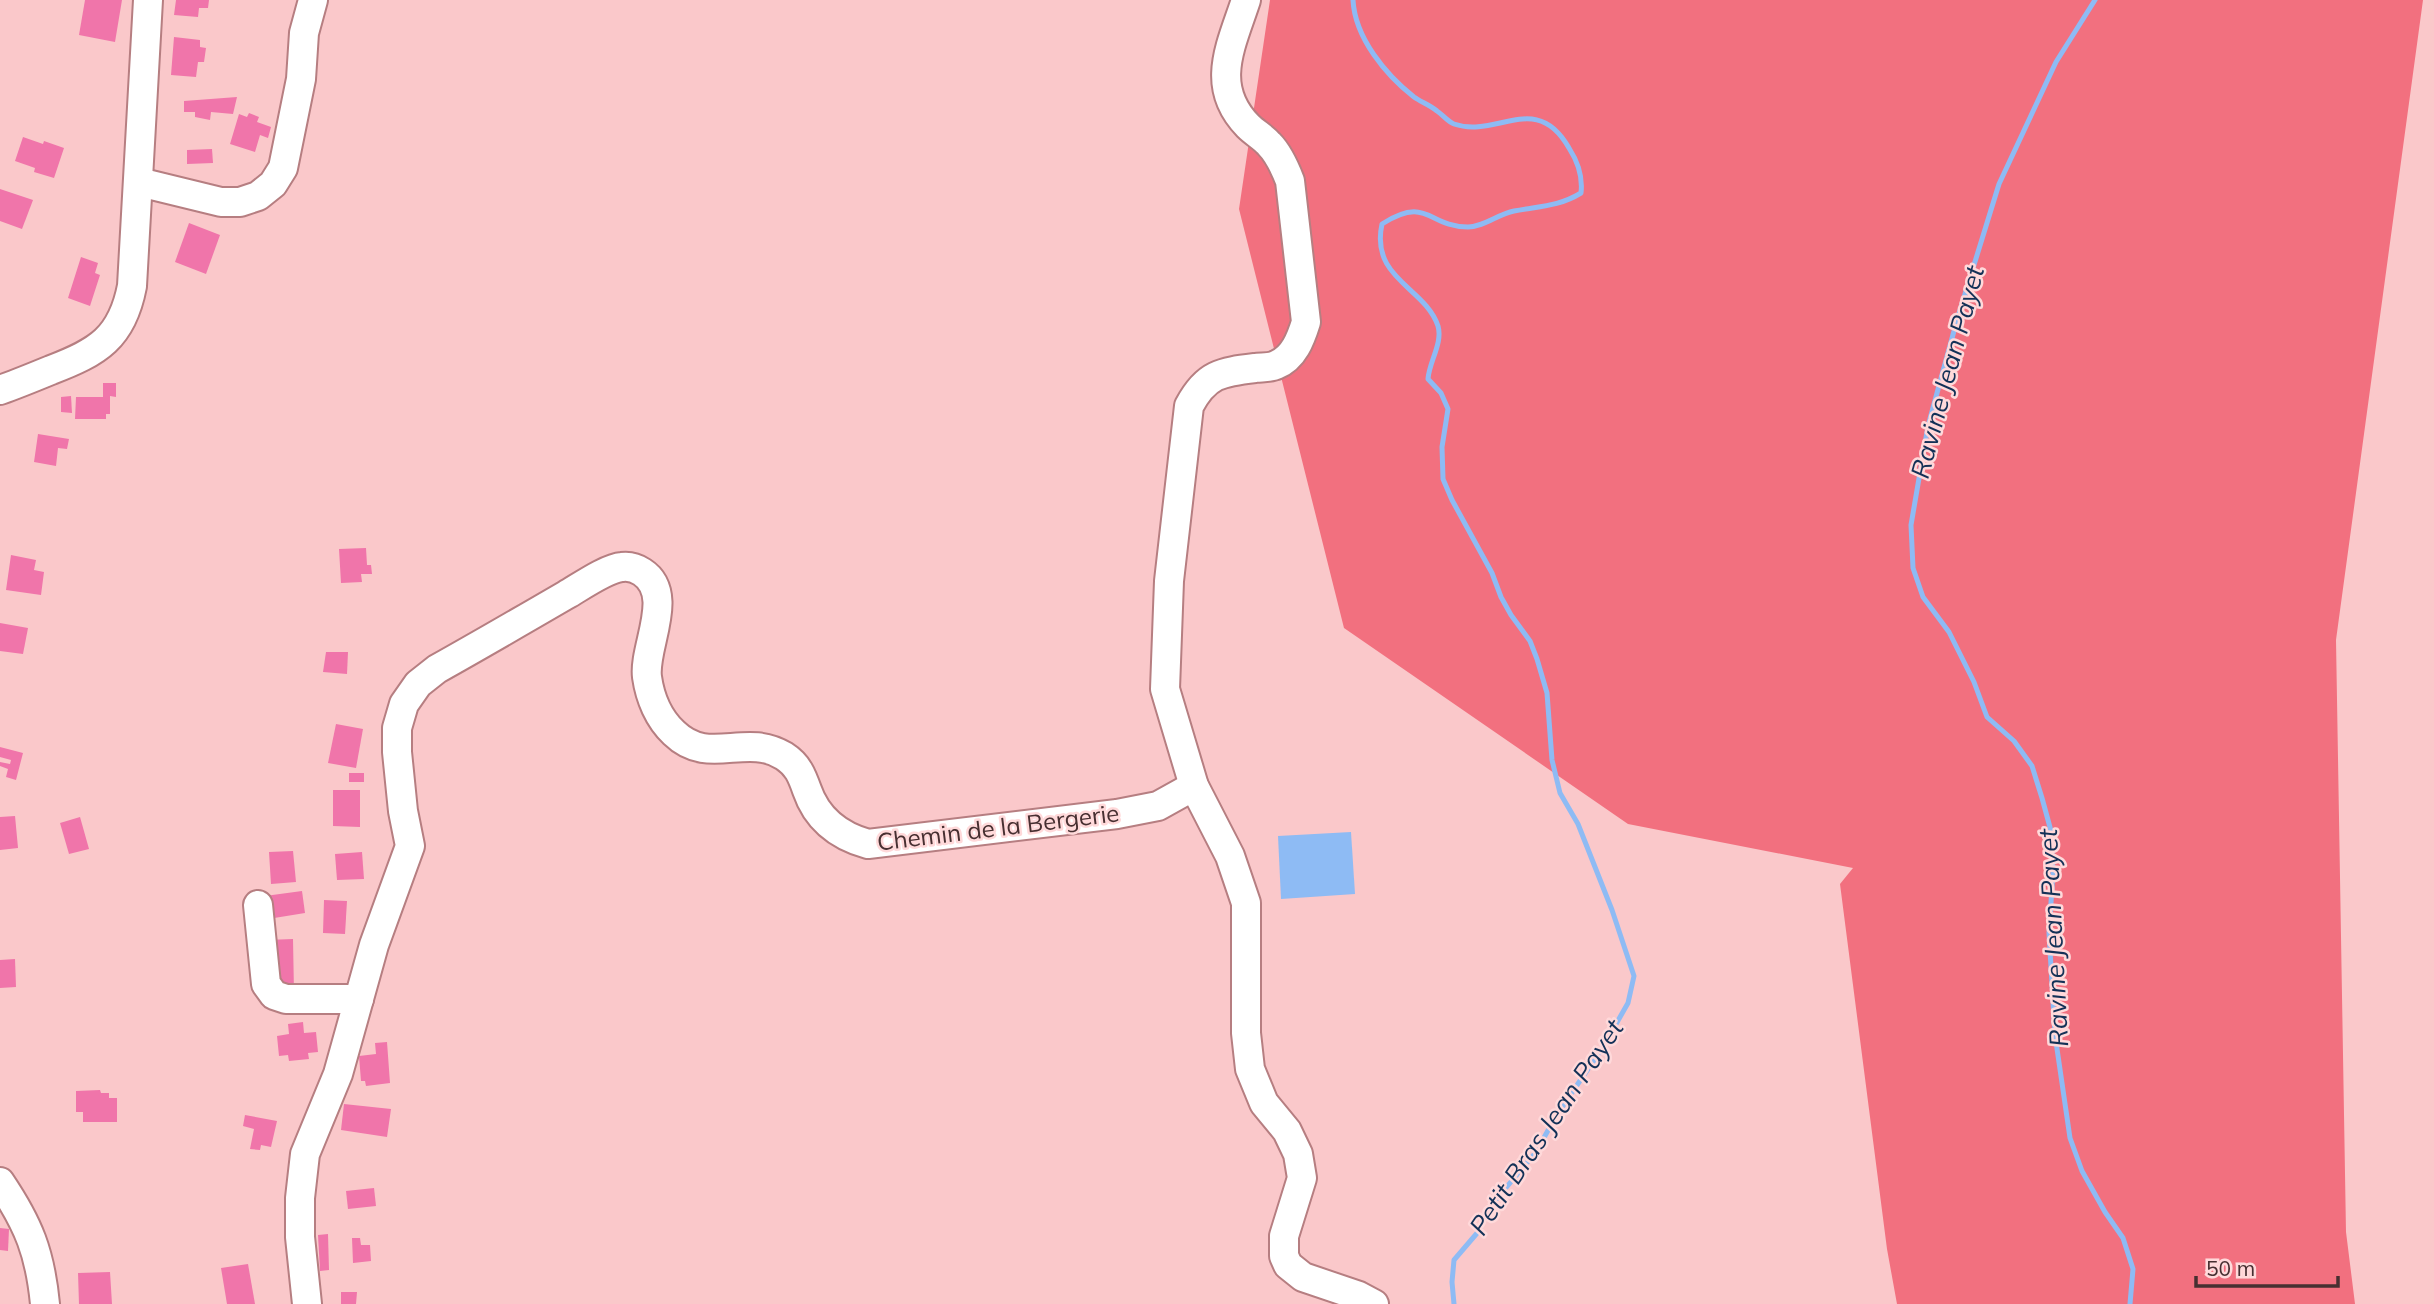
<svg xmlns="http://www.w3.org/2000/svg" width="2434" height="1304" viewBox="0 0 2434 1304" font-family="Mulish,sans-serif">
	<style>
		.forest { fill: #f2707f }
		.water { fill: #8ebbf4 }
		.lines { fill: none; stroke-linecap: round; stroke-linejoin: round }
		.stream { stroke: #8ebbf4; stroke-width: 5 }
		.building { fill: #f075aa }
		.minor-casing { stroke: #b67e81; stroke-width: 32 }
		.minor { stroke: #fff; stroke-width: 28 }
		.labels { text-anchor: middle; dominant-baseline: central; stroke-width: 5; stroke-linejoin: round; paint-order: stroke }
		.street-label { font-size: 24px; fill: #472f31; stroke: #ffd9da }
		.water-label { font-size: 26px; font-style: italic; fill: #133157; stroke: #ffd9da }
	</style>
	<rect width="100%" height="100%" fill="#fac8ca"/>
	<path class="forest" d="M1270,0H2423L2336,640L2346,1232L2355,1304H1897L1887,1249L1840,884L1853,868L1628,824L1344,628L1239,209Z"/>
	<path class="water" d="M1351,832L1355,894L1281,899L1278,836Z"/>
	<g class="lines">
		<g class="stream">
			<path d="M1353,0C1355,38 1386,75 1414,97C1421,102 1430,105 1437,111C1443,115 1448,122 1454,124C1497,139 1536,90 1569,148C1578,162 1583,176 1581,193C1558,207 1539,206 1514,211C1498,214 1484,227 1468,227C1428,227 1428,195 1382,224C1370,279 1425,287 1438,326C1443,343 1429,362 1428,379L1441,393L1448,409L1442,447L1443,479L1452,500L1492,573L1501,597L1511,615L1530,641L1537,659L1547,693L1552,760L1560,793L1578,824L1612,910L1634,976L1628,1003L1603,1047L1556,1116L1536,1152L1489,1208L1478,1232L1454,1260L1452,1282L1454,1304"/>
			<path d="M2095,0L2056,62L1999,184L1957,320L1928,426L1911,525L1913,568L1923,597L1949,632L1974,682L1987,717L2014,741L2032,766L2042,798L2051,831L2053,872L2049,933L2055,1035L2070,1138L2082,1171L2105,1212L2123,1238L2133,1269L2130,1304"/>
		</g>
	</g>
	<g class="building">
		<path d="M85,0H122L115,42L79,35Z"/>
		<path d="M176,0H209L208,8H199L198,17L174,15Z"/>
		<path d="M174,37L200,40V47L206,48L204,62H198L196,77L171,75Z"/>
		<path d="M237,97L233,114L211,112L210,120L195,117V112H184V101Z"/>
		<path d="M249,113L259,117L257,122L271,127L268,138L260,135L255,152L230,144L239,114L247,117Z"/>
		<path d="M23,137L43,144L44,141L64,148L54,178L34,172L35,168L15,161Z"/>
		<path d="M212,149L213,163L187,164V150Z"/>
		<path d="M0,189L33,200L22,229L0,221Z"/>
		<path d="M189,223L220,235L206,274L175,262Z"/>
		<path d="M81,257L98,263L95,273L100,275L90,306L68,298Z"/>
		<path d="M103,383H116V397L110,396V414H106V419H75L76,397H103Z"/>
		<path d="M71,396L72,413L61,412V397Z"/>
		<path d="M38,434L69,439L67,449L58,448L56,466L34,462Z"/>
		<path d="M366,548L367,565H371L372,574H361L362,582L341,583L339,549Z"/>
		<path d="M11,555L36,560L34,570L44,572L41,595L6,590Z"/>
		<path d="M0,623L28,628L23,654L0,651Z"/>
		<path d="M326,652H348L347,674L323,672Z"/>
		<path d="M336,724L363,729L356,768L328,763Z"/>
		<path d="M0,747L23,753L16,780L6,777L8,769L0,766V762L10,764L11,760L0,757Z"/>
		<rect x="349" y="773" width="15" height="9"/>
		<path d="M333,790H360V827L333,826Z"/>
		<path d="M15,816L18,848L0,850V817Z"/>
		<path d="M80,817L89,849L69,854L60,823Z"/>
		<path d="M293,851L296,882L271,884L269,852Z"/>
		<path d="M362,852L364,879L337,880L335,854Z"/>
		<path d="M302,891L305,913L268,919L265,896Z"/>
		<path d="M324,900L347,901L345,934L323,933Z"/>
		<path d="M293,939L294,993H281V976H267V940Z"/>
		<path d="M15,959L16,987L0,988V960Z"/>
		<path d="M303,1022L304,1033L316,1032L318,1052L308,1053L309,1059L289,1061L288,1055L279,1056L277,1036L289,1034L288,1024Z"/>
		<path d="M387,1042L390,1083L366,1086L365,1081H361L359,1056L376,1054L375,1043Z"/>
		<path d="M100,1090L101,1093H109V1098H117V1122H83V1112H76V1091Z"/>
		<path d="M344,1104L391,1109L387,1137L341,1130Z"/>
		<path d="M245,1115L277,1121L271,1147L261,1145L260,1150L250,1149L254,1129L243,1126Z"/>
		<path d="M374,1188L376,1206L348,1209L346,1191Z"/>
		<path d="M0,1228L9,1229L8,1251L0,1250Z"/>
		<path d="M328,1234L329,1270L320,1271L318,1235Z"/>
		<path d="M352,1238H360L361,1245H370L371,1261L353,1263Z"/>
		<path d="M248,1264L255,1304H227L221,1268Z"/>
		<path d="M110,1272L112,1304H79L78,1273Z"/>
		<path d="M341,1292H357L356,1304H341Z"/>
	</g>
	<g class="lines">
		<g class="minor-casing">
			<g id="minor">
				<path d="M1246,0C1231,46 1209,86 1248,126C1255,133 1263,137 1269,144C1279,154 1285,168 1290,181L1306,322C1301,338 1294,358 1276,365C1270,368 1261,367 1255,368C1221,372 1206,374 1189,406L1169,581L1165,689L1194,786L1230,856L1246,903V1033L1250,1069L1264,1103L1287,1131L1298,1154L1302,1178L1284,1236V1256L1288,1265L1303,1277L1359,1296L1374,1304"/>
				<path d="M139,182L221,202H240L258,196L273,184L283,168L301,79L304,33L313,0"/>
				<path d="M0,390C17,384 34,377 51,370C98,352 122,338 132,286L148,0"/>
				<path d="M258,905L266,984L274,995L286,999H359"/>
				<path d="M0,1182C29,1225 40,1253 45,1304"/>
				<path d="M307,1304L300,1237V1198L305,1154L338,1074L374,945L410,846L403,811L397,752V728L404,704L418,684L437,669C480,645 523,620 566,595C580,587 607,568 622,567C630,566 636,568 642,572C676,594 643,647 647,677C650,698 659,719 674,733C709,767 745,732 784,756C798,765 802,776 807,790C817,819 839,836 868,844L1117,814L1158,806L1194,786"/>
			</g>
		</g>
		<use href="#minor" class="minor"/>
	</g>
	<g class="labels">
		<g class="street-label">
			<text transform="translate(998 827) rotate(-7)">Chemin de la Bergerie</text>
		</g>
		<g class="water-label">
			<text transform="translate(1947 372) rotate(-75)">Ravine Jean Payet</text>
			<text transform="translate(2053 938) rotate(-93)">Ravine Jean Payet</text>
			<text transform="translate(1546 1127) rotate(-56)">Petit Bras Jean Payet</text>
		</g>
	</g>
	<path d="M2196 1276v10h142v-10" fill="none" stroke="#472f31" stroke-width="3.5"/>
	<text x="2206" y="1276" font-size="21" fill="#472f31" stroke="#ffd9da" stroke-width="5" paint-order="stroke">50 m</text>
</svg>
